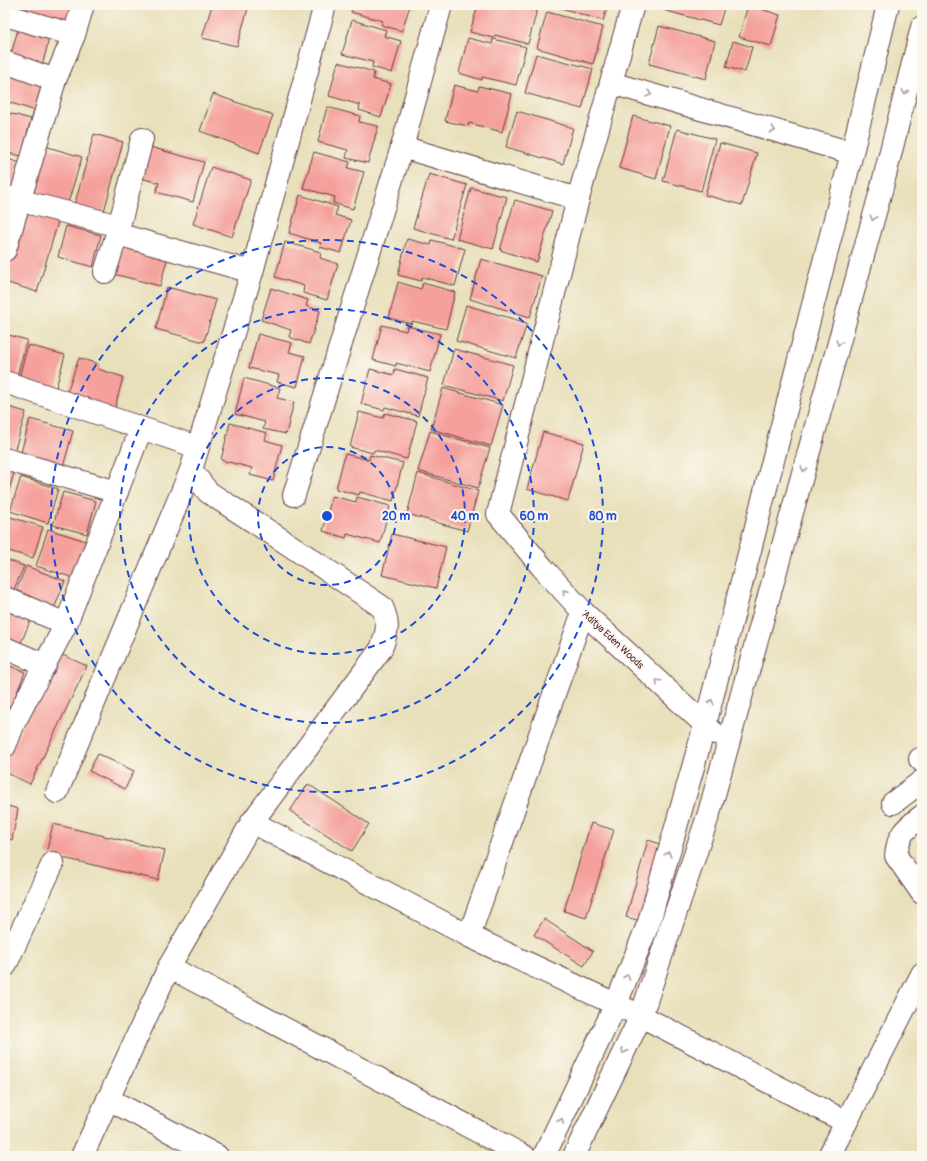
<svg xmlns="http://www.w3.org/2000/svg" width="927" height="1161" viewBox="0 0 927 1161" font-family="Pangolin,sans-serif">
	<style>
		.building { fill: #f5a09c }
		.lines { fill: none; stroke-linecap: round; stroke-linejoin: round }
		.minor-casing { stroke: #623c41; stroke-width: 24 }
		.minor { stroke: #fff; stroke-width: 22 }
		.oneway { stroke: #ae9aa0 }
		.ring { fill: none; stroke: #1d4ed8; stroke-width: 2; stroke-dasharray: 7 5 }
		.labels { text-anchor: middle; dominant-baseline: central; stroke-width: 4; stroke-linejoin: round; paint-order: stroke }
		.street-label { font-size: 10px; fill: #4a1f2b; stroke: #fbf7ec }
		.centre { fill: #1d4ed8; stroke: #fbf7ec; stroke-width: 2 }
		.ring-label { font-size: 12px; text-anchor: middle; font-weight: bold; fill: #1d4ed8; stroke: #fbf7ec; stroke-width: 4; stroke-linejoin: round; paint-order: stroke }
	</style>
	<rect width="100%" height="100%" fill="#fbf7ec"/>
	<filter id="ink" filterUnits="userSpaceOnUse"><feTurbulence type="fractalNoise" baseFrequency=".025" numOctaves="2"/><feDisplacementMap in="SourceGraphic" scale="8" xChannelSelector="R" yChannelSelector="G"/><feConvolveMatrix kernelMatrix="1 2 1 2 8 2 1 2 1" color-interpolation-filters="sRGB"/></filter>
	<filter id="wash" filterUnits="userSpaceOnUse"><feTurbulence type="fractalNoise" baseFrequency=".012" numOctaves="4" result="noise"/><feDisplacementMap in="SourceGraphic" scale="16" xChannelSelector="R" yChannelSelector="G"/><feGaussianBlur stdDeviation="0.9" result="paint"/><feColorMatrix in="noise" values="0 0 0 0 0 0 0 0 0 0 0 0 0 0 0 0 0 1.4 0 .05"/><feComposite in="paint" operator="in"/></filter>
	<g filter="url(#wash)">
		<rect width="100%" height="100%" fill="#e8e0bb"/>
		<g id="blocks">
			<g class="building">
				<path d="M28,5H73L66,31L24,17Z"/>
				<path d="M212,5H249L237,46L202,38Z"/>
				<path d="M353,5H410L402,31L381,25L383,21L351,12Z"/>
				<path d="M478,5L538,6L528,44L495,35L494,38L470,32Z"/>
				<path d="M552,5H608L603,21Z"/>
				<path d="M664,5H725L719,25L663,10Z"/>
				<path d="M748,5L780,15L771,46L739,37Z"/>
				<path d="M547,12L603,27L593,64L537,48Z"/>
				<path d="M352,20L386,30L384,36L401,41L392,73L372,67L373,62L342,54Z"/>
				<path d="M19,26L50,35L41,70L9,61Z"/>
				<path d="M659,26L715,41L706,79L649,64Z"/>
				<path d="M468,38L492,44L493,39L526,47L516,85L482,77V80L459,73Z"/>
				<path d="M733,41L752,47L745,72L726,67Z"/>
				<path d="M536,54L593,69L582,109L525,93Z"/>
				<path d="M338,62L374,72L373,79L391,84L381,117L359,110L360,105L329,96Z"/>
				<path d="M11,67L47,78L36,111L5,101V86Z"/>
				<path d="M454,85L478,91L479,86L512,94L502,132L469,123L468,126L445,121Z"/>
				<path d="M213,94L273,115L259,153L200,131Z"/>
				<path d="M327,107L360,116L359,122L378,126L368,163L346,158L348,150L318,142Z"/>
				<path d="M517,111L573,128L563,164L506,147Z"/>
				<path d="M5,112L31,119L21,156L5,152Z"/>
				<path d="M633,116L670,126L656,179L619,168Z"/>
				<path d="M677,129L715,139L701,191L663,181Z"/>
				<path d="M94,134L123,142L103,215L74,207Z"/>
				<path d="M720,143L757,153L742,205L705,195Z"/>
				<path d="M41,145L82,157L67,206L26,195Z"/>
				<path d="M150,147L204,162L193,202L156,192L159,183L141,178Z"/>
				<path d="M314,152L350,162L348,168L364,172L353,209L333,203L335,197L303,188Z"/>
				<path d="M5,158L20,163L11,195L5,194Z"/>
				<path d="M211,167L251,180L232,237L193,224Z"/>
				<path d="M429,174L467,185L451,239L413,228Z"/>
				<path d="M471,188L507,197L493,249L457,239Z"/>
				<path d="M300,195L338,207L335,215L351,220L341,253L320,247L321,243L289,233Z"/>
				<path d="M515,200L552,211L537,262L500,250Z"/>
				<path d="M20,210L58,222L37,292L5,282V261Z"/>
				<path d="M66,226L101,235L93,267L58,257Z"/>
				<path d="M407,239L431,245L432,240L465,249L455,286L422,277L421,281L398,275Z"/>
				<path d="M285,242L321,252L320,258L338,264L327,300L303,293L304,286L275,277Z"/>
				<path d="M122,244L168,256L160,286L114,274Z"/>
				<path d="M481,259L542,276L530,317L470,299Z"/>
				<path d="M398,282L421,289L423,283L455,292L446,329L412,321V324L389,318Z"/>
				<path d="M167,287L216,300L204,342L156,329Z"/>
				<path d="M271,288L308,300L306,306L320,311L309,344L289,337L291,330L261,320Z"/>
				<path d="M466,305L527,323L516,358L456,341Z"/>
				<path d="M382,325L406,331L407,326L440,334L430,372L396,363V366L373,360Z"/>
				<path d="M5,334L27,340L16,380L5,377Z"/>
				<path d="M258,334L292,343L289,352L305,356L297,387L277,382L279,375L249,368Z"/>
				<path d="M28,345L65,355L54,395L17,385Z"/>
				<path d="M454,349L513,365L503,401L444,385Z"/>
				<path d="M79,358L98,364V369L123,377L113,415L66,395Z"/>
				<path d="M370,369L394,375L395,369L428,378L418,416L385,407L384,410L361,404Z"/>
				<path d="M244,378L280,388L277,398L294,402L286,434L263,429L265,422L235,414Z"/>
				<path d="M443,388L503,405L491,446L431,429Z"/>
				<path d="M5,406L26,412L14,452L5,450Z"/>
				<path d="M359,412L383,418L385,413L417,421L407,459L374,450L373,453L350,447Z"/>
				<path d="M30,419L73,431L63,467L20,456Z"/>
				<path d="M230,423L267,433L265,440L282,445L273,481L250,475L252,468L221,460Z"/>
				<path d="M430,431L490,448L478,488L418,471Z"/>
				<path d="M543,432L584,443L568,501L527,489Z"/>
				<path d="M345,454L369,460L370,455L403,463L393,501L360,492L359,495L336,489Z"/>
				<path d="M5,466L15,469L5,505Z"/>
				<path d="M418,473L478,491L467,531L407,514Z"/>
				<path d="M21,477L58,489L48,523L10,511Z"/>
				<path d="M63,492L96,501L87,534L53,525Z"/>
				<path d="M332,496L356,502L357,497L390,506L380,543L347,534L346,538L323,531Z"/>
				<path d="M7,516L43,527L33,558L5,550V524Z"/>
				<path d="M48,529L92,543L80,580L36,566Z"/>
				<path d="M392,534L446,547L436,588L382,575Z"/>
				<path d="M5,559L24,566L12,594L5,591Z"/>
				<path d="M26,566L65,581L52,614L13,599Z"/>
				<path d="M12,603L34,612L18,650L5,645V619Z"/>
				<path d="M58,653L87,666L30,784L5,772V763Z"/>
				<path d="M5,664L25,672L11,707L5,705Z"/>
				<path d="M98,754L134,771L125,789L89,771Z"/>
				<path d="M308,784L369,824L352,851L290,811Z"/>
				<path d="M5,805L18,809L12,840L5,838Z"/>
				<path d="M591,823L614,830L586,918L564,911Z"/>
				<path d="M53,824L165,850L158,880L46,854Z"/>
				<path d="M648,840L663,845L641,921L626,917Z"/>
				<path d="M544,919L593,951L584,966L534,935Z"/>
			</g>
		</g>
	</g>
	<g filter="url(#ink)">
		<use href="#blocks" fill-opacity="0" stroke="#623c41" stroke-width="1"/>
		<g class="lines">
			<g class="minor-casing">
				<g id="minor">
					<path d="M633,5L578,199L498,514L542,567L583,612L714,733"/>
					<path d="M5,15L74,35"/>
					<path d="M5,62L55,80"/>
					<path d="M611,83L852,153"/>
					<path d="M402,147L578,199"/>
					<path d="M6,197L119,226"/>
					<path d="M117,234L252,272"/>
					<path d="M5,250L55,80L74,35L83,5"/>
					<path d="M105,272L117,234L142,139"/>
					<path d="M5,382L197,447"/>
					<path d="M5,459L117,492"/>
					<path d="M294,495L402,147L441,5"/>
					<path d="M5,598L66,624"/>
					<path d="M5,648L45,665"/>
					<path d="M5,746L14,723L66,624L141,429"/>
					<path d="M920,759L922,761"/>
					<path d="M57,792L191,470"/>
					<path d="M893,803L922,781"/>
					<path d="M922,816C905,829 898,834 896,856L922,893"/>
					<path d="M252,822L469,936L641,1016L846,1122"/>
					<path d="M469,936L583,612"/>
					<path d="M5,966L53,863"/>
					<path d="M169,967L524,1156"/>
					<path d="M108,1099L217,1156"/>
					<path d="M82,1156L169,967L252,822L381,649C387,633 390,624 382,607L282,540L208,492L191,470L252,272L325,5"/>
					<path d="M544,1156L616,1004L649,922L705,725L852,153L888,5"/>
					<path d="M574,1156L641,1016L709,813L882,187L922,27"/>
					<path d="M829,1156L922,974"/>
				</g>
			</g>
			<use href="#minor" class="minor"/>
		</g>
		<defs><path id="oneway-chevron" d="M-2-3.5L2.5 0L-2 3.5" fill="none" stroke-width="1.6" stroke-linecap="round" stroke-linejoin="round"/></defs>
		<g class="oneway">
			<use href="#oneway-chevron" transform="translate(905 92) rotate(104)"/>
			<use href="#oneway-chevron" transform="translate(649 94) rotate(16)"/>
			<use href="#oneway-chevron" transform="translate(773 130) rotate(16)"/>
			<use href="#oneway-chevron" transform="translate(873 218) rotate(105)"/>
			<use href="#oneway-chevron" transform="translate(839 343) rotate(105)"/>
			<use href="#oneway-chevron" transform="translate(804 469) rotate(105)"/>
			<use href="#oneway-chevron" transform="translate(565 592) rotate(-132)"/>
			<use href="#oneway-chevron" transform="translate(658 682) rotate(-137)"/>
			<use href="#oneway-chevron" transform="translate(711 702) rotate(-76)"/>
			<use href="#oneway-chevron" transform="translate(668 854) rotate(-74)"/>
			<use href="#oneway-chevron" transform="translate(627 977) rotate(-68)"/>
			<use href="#oneway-chevron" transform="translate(624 1051) rotate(116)"/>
			<use href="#oneway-chevron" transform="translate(561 1121) rotate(-65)"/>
		</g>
	</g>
	<g class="ring">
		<circle cx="327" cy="516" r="69"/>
		<circle cx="327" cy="516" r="138"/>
		<circle cx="327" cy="516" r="207"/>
		<circle cx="327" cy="516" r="276"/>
	</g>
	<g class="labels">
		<g class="street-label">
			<text transform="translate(613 640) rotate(43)">Aditya Eden Woods</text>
		</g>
	</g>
	<circle cx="327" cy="516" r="6" class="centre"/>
	<g class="ring-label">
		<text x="396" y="520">20 m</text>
		<text x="465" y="520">40 m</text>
		<text x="534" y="520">60 m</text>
		<text x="603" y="520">80 m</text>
	</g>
	<rect width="927" height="1161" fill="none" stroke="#fbf7ec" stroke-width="20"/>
</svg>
